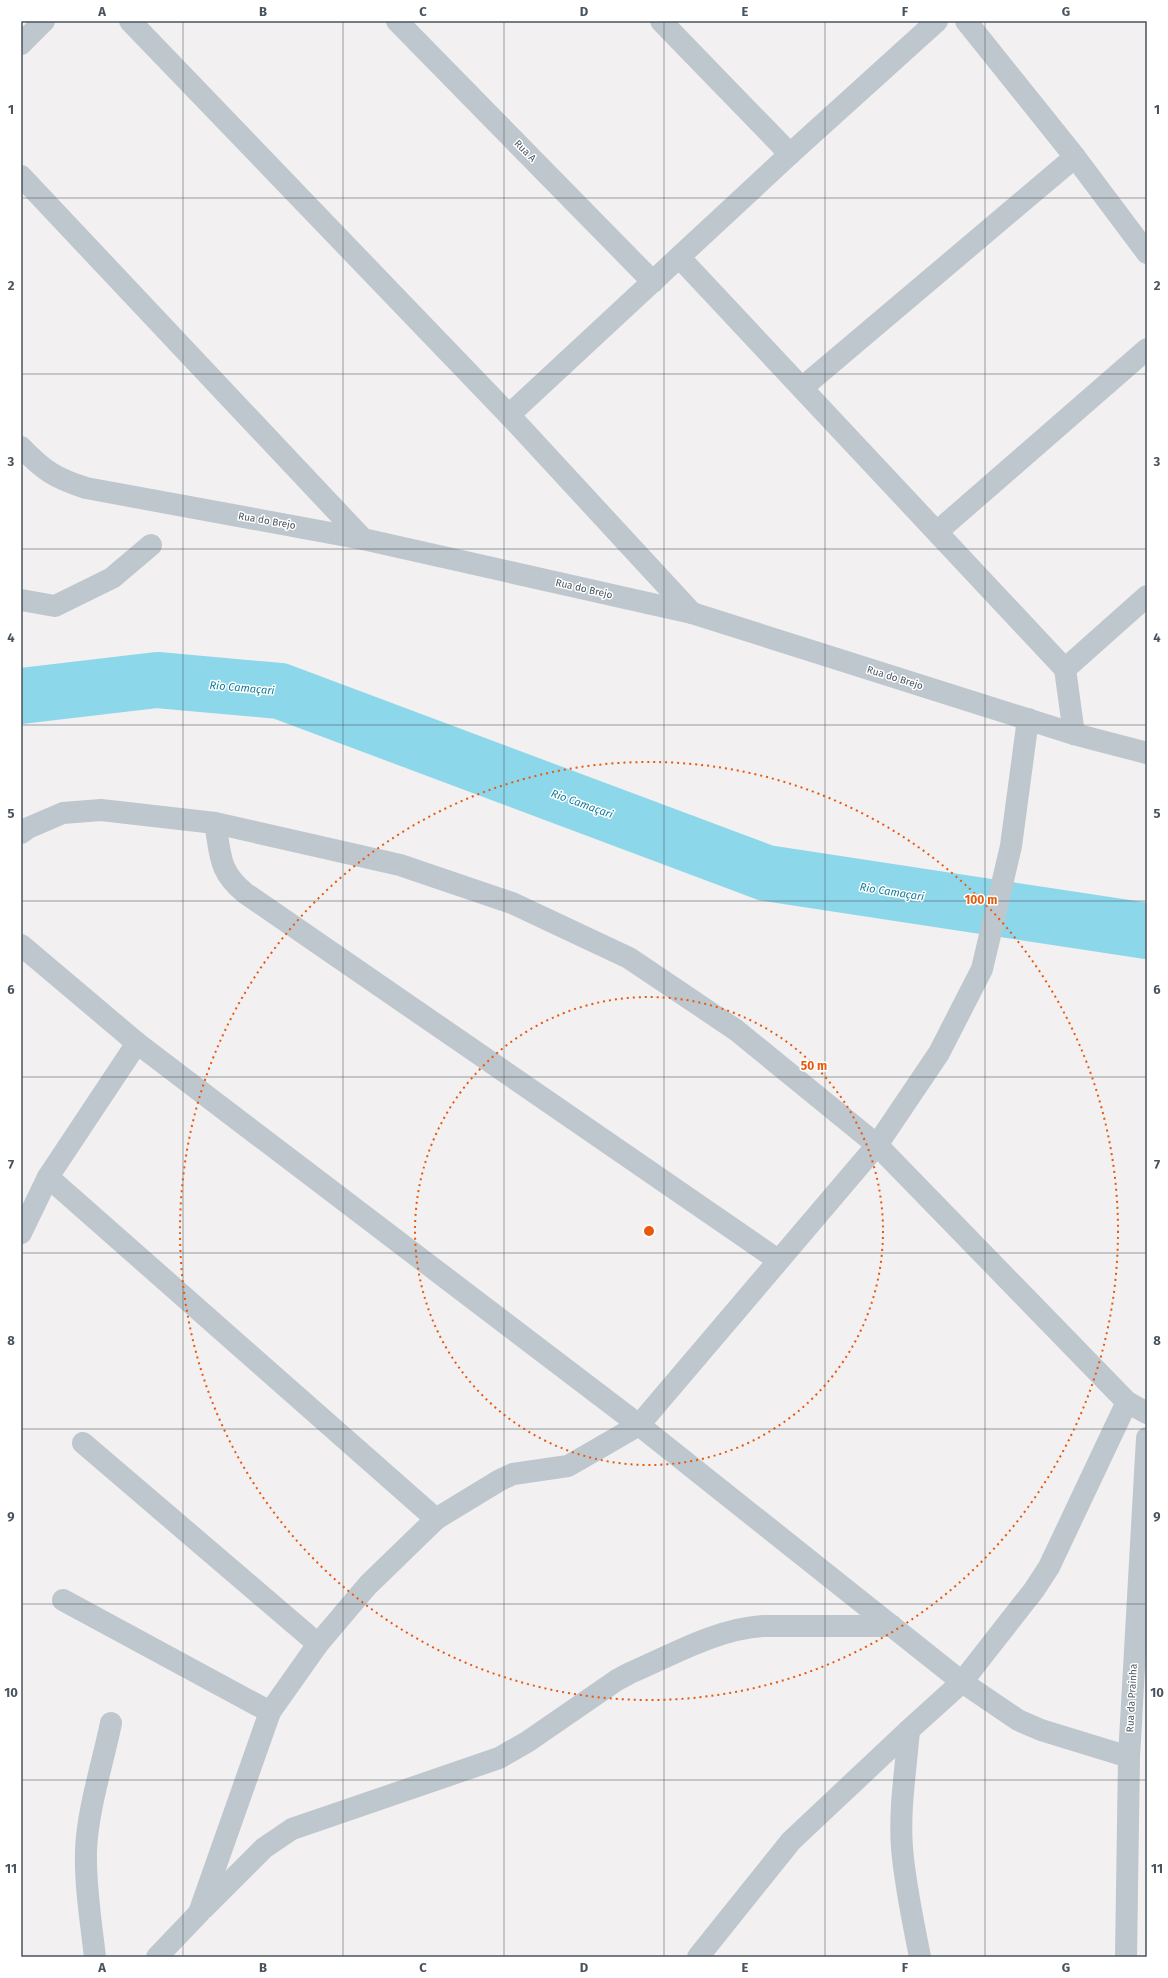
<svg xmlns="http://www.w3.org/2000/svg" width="1168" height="1978" viewBox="0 0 1168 1978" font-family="'Fira Sans',sans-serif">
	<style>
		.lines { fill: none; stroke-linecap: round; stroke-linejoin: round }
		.river { stroke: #8dd7eb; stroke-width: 56 }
		.minor { stroke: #bec7ce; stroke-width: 22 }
		.tertiary { stroke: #bec7ce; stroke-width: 22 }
		.grid { fill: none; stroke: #48535d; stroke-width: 1; stroke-opacity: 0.55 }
		.ring { fill: none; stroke: #e8590c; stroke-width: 2; stroke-dasharray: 2 4 }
		.labels { text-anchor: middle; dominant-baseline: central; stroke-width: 3; stroke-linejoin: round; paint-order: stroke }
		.street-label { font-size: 10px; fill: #48535d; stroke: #fff }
		.water-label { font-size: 11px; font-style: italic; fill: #0e7d9b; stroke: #fff }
		.centre { fill: #e8590c; stroke: #fff; stroke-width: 2 }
		.ring-label { font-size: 12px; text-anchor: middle; font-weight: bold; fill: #e8590c; stroke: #fff; stroke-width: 3; stroke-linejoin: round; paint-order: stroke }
		.neatline { fill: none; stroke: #48535d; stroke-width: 1.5 }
		.grid-label { font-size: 13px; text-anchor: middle; font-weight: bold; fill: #48535d }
	</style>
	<rect width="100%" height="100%" fill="#f2f0f0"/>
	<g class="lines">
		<path class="river" d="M21,696L157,680L280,691L766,873L1147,931"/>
		<g class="minor">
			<path d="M130,21L509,415L692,613"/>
			<path d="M397,21L653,282"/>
			<path d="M661,21L790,154"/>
			<path d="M966,21L1075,157L1147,253"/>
			<path d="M21,176L363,539"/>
			<path d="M680,258L1065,669L1074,734"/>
			<path d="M803,387L1075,157"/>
			<path d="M509,415L790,154L937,21"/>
			<path d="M21,447C44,471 55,478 86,488L363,539L692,613L1074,734L1147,753"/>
			<path d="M938,531L1147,349"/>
			<path d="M21,600L55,606L112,578L151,545"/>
			<path d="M1065,669L1147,596"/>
			<path d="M215,823C221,855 218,871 245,893L778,1260"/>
			<path d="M21,833L28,828L63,813L101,810L215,823L400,865L512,903L629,958L736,1030L877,1145L1127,1402L1147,1413"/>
			<path d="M21,945L137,1043L639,1425L962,1682L1018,1720L1041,1730L1129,1757"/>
			<path d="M48,1177L436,1519"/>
			<path d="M21,1233L48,1177L137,1043"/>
			<path d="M83,1443L318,1644"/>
			<path d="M63,1600L270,1712"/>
			<path d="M909,1730C906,1768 899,1809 902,1848C905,1885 913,1921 920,1957"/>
			<path d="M204,1908L264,1848L292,1829L499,1758L527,1742L617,1680L630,1673C672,1655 716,1629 763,1626H892"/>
			<path d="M95,1957C91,1922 85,1886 86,1851C87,1812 103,1762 111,1723"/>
			<path d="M157,1957L199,1913L270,1712L318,1644L368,1585L436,1519L500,1480L513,1474L568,1466L639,1425L877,1145L939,1053L982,969L1011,846L1028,719"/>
			<path d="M698,1957L791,1841L909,1730L962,1682L1034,1590L1049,1567L1127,1402"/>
			<path d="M1126,1957L1129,1757L1147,1438"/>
		</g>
		<path class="tertiary" d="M21,44L44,21"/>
	</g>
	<path class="grid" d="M183,21V1957M343,21V1957M504,21V1957M664,21V1957M825,21V1957M985,21V1957M21,198H1147M21,374H1147M21,549H1147M21,725H1147M21,901H1147M21,1077H1147M21,1253H1147M21,1429H1147M21,1604H1147M21,1780H1147"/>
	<g class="ring">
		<circle cx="649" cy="1231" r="234"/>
		<circle cx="649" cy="1231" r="469"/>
	</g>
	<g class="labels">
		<g class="street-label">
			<text transform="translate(525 151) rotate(45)">Rua A</text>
			<text transform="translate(267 521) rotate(10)">Rua do Brejo</text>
			<text transform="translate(584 589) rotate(13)">Rua do Brejo</text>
			<text transform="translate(895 678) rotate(17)">Rua do Brejo</text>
			<text transform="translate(1132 1698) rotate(-87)">Rua da Prainha</text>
		</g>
		<g class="water-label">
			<text transform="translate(242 688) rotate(5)">Rio Camaçari</text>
			<text transform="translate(582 804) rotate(20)">Rio Camaçari</text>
			<text transform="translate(892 892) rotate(9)">Rio Camaçari</text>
		</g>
	</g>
	<circle cx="649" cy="1231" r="6" class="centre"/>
	<g class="ring-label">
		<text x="981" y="904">100 m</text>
		<text x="814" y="1070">50 m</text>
	</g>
	<rect width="1168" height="1978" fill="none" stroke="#ffffff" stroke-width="44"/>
	<rect x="22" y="22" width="1124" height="1934" class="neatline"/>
	<g class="grid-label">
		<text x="102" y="16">A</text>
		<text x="263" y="16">B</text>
		<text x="423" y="16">C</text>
		<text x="584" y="16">D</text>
		<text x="745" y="16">E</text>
		<text x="905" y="16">F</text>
		<text x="1066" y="16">G</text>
		<text x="11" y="114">1</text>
		<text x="1157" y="114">1</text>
		<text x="11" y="290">2</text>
		<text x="1157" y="290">2</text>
		<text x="11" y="466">3</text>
		<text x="1157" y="466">3</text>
		<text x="11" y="642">4</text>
		<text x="1157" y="642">4</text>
		<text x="11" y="818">5</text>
		<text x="1157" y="818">5</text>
		<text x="11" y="994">6</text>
		<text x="1157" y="994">6</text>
		<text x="11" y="1169">7</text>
		<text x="1157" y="1169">7</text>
		<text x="11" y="1345">8</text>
		<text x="1157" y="1345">8</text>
		<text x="11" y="1521">9</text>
		<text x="1157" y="1521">9</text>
		<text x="11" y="1697">10</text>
		<text x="1157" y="1697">10</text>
		<text x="11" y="1873">11</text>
		<text x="1157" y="1873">11</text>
		<text x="102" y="1972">A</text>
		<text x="263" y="1972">B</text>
		<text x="423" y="1972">C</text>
		<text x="584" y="1972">D</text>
		<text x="745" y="1972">E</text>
		<text x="905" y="1972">F</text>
		<text x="1066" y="1972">G</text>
	</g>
</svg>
